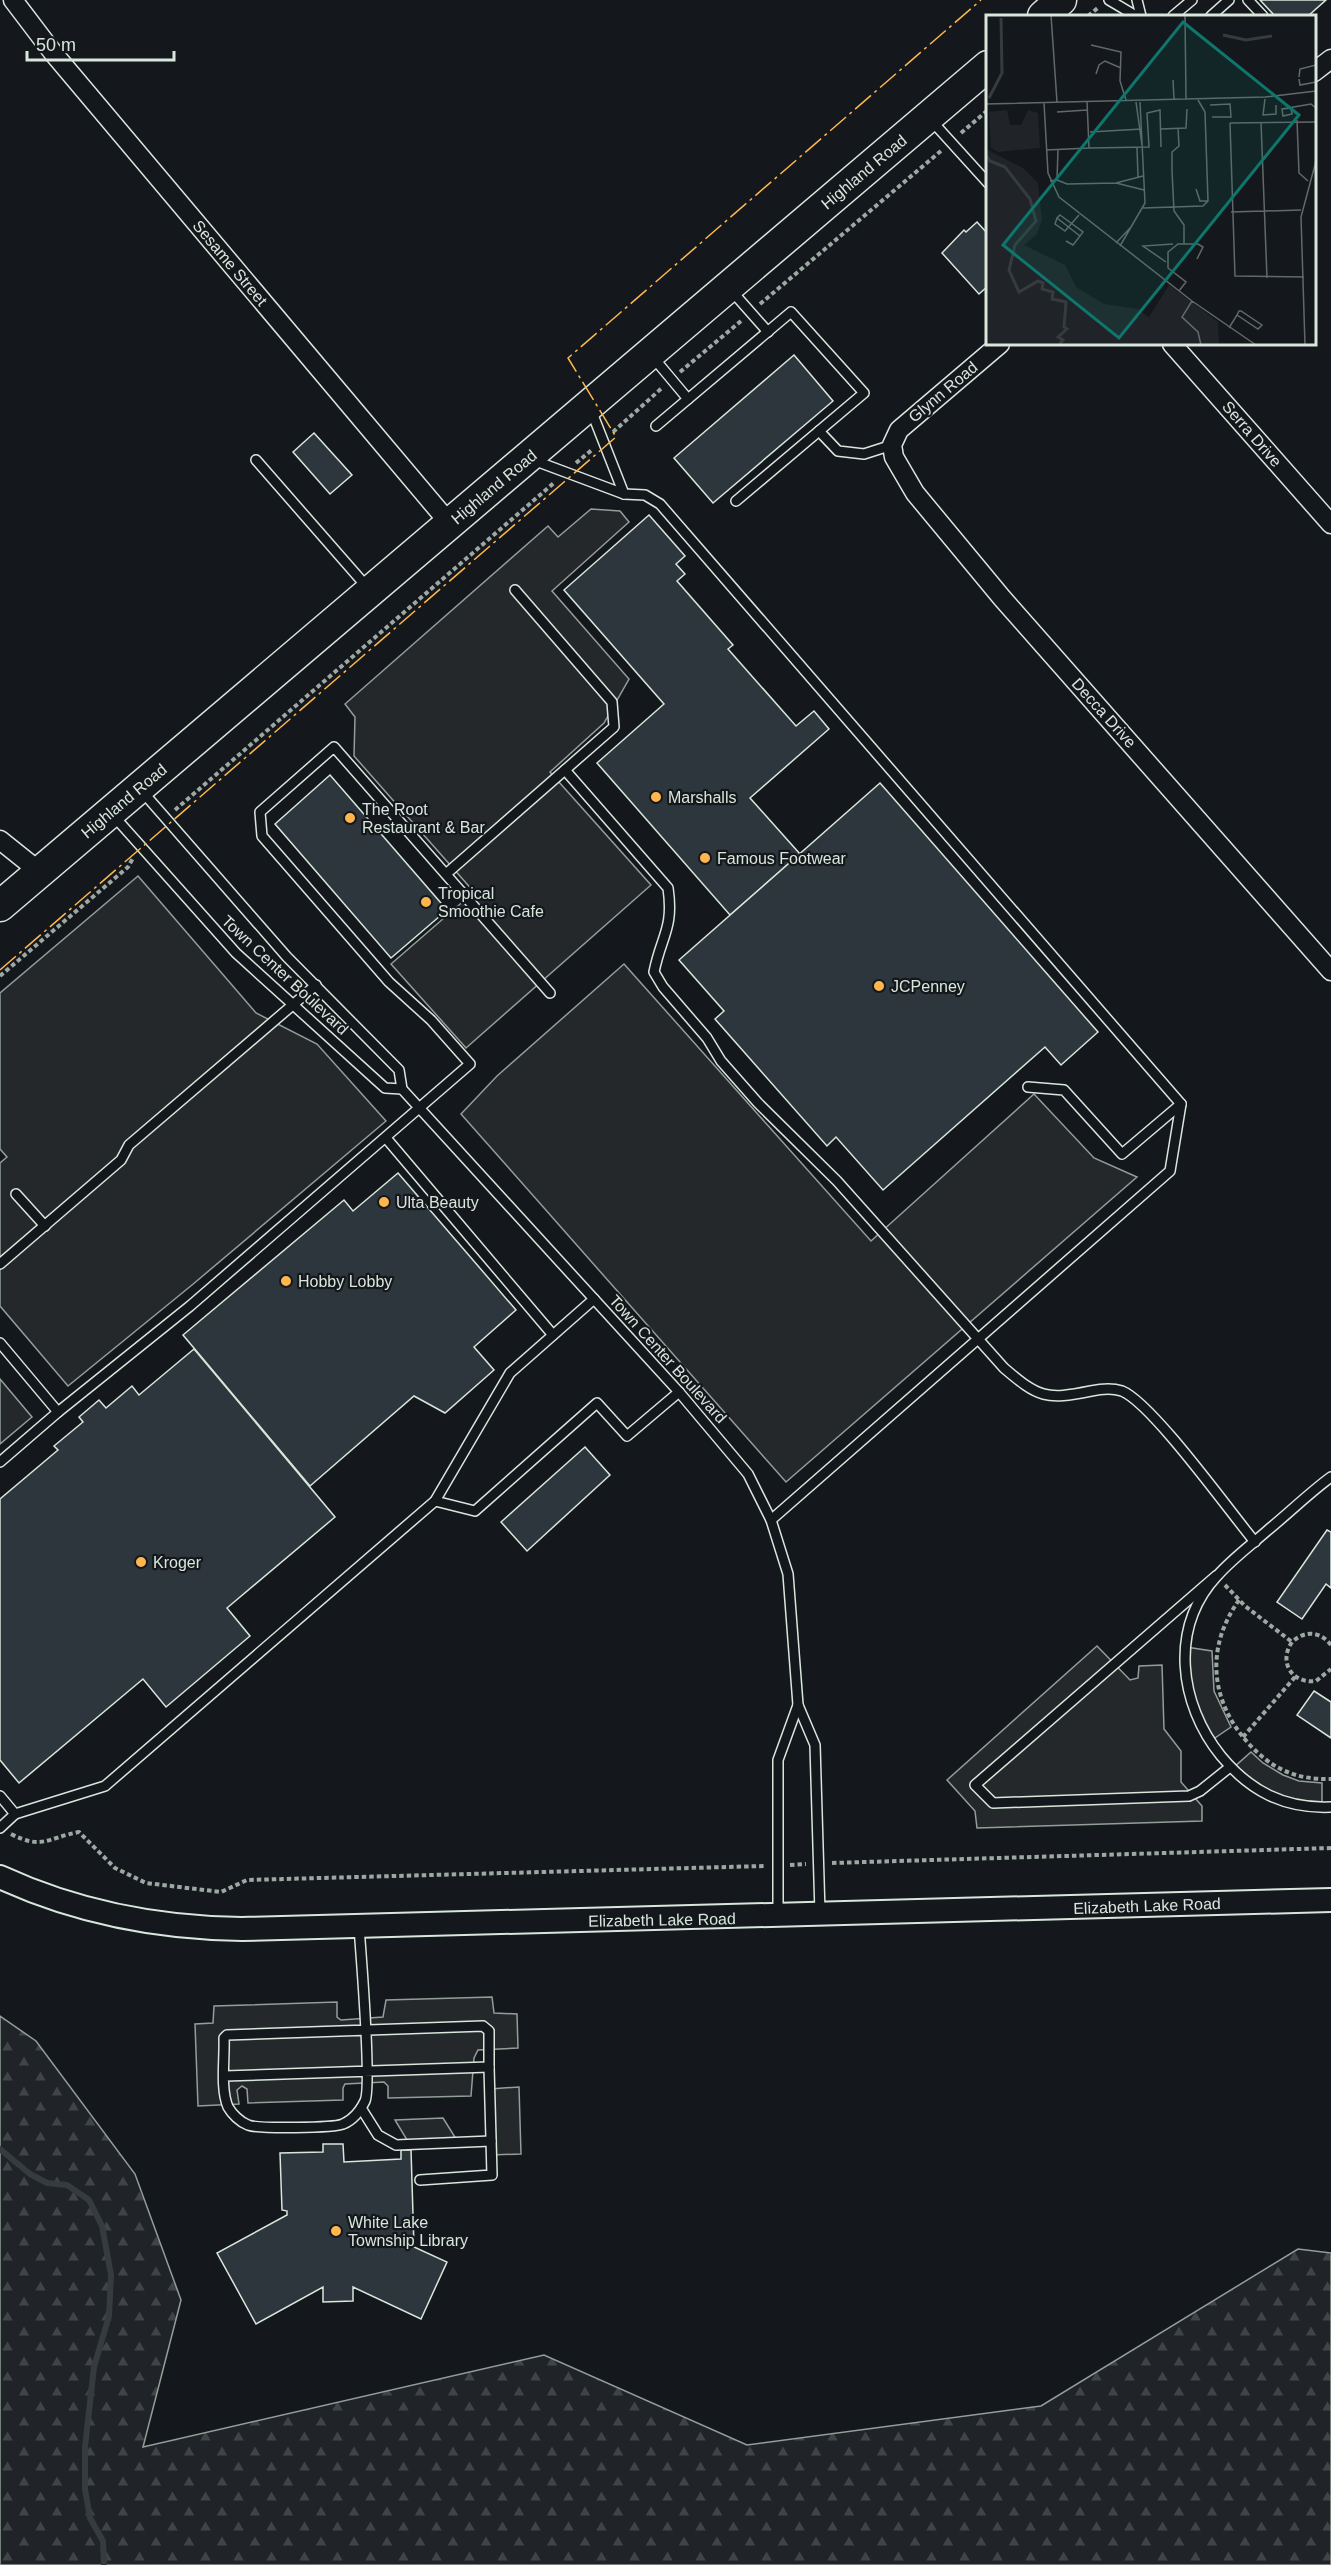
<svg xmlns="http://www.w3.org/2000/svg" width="1331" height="2565" viewBox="0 0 1331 2565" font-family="Helvetica,sans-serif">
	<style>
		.forest { fill: url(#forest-firs); stroke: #939e99; stroke-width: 1.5 }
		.parking { fill: #24282b; stroke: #939e99; stroke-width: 1.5 }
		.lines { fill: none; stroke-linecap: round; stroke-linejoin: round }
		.stream { stroke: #363b3e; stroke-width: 6 }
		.building { fill: #2c363c; stroke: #d8e6dc; stroke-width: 1.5 }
		.service-casing { stroke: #d8e6dc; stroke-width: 12 }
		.minor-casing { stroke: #d8e6dc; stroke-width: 21 }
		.tertiary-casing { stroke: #d8e6dc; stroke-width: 26 }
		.trunk-casing { stroke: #d8e6dc; stroke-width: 33 }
		.path { stroke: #9da8a2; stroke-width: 4; stroke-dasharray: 4.5 3; stroke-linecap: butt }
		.service { stroke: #14181c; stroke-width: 9 }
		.minor { stroke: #14181c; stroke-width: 18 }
		.tertiary { stroke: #14181c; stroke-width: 22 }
		.trunk { stroke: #14181c; stroke-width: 30 }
		.power { stroke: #ffb74d; stroke-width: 1.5; stroke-dasharray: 21 4.5 3 4.5; stroke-linecap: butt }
		.poi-dot { fill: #ffb74d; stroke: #14181c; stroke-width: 2 }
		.labels { text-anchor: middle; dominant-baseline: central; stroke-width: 4.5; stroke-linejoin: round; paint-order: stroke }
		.street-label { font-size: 16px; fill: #d8e6dc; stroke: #14181c }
		.poi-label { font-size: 16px; fill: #d8e6dc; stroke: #14181c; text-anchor: start }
		.inset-river { fill: none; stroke: #363b3e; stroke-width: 3 }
		.inset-road { fill: none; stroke: #626a69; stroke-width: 1.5 }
		.view { fill: #0f766e; fill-opacity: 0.15; stroke: #0f766e; stroke-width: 3 }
		.inset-edge { fill: none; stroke: #d8e6dc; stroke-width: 3 }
	</style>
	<defs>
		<pattern id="forest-firs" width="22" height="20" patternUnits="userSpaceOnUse" patternTransform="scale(1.5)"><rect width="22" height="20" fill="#202428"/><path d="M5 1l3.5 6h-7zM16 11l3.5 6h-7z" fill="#404447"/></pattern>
	</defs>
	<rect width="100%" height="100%" fill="#14181c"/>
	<path class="forest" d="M0,2016L36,2041L135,2174L181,2300L143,2447L544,2355L747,2445L1041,2406L1298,2249L1331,2253V2565H0Z"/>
	<g class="parking">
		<path d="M591,509L620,511L629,522L552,591L629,679L604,723L550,772L651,885L466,1048L391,964L474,892L354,756L355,717L345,704L548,526L558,537Z"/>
		<path d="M138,876L256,1013L317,1044L386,1121L192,1285L68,1386L0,1306V1163L7,1157L0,1149V993Z"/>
		<path d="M624,964L871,1241L1034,1094L1094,1158L1137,1177L786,1482L461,1114L497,1076Z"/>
		<path d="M0,1379L32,1417L0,1444Z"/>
		<path d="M1097,1646L1130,1680L1138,1678L1139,1666L1162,1665L1164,1729L1181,1751V1782L1202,1806V1821L977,1828L975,1811L947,1780Z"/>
		<path d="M1186,1647L1212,1651L1214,1691L1231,1727L1209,1742L1195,1716Z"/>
		<path d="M1251,1752L1263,1763L1283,1775L1299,1781L1322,1783V1808L1292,1805L1232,1769Z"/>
		<path d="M492,1997L494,2013L517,2014L518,2048L478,2050L474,2058L471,2096L388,2098V2086L384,2082L345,2084L343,2088V2100L248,2103L247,2089L242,2086L237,2090L239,2104L198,2106L195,2024L213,2023L214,2006L337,2002V2017L341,2020L383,2017L386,2000Z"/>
		<path d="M519,2087L521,2154L491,2155L490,2089Z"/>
		<path d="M443,2118L458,2142L410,2145L395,2120Z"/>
	</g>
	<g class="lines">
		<path class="stream" d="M0,2149L30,2174L47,2183L67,2185L89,2200L102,2226L111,2275L109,2316L94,2367L85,2447V2489L90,2518L103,2541L104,2565"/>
	</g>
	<g class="building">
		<path d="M1260,0H1326L1308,16H1275Z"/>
		<path d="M977,222L988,234V286L979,294L942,253L964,230L966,232Z"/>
		<path d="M794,355L833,401L713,503L674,458Z"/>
		<path d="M314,433L352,475L330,494L293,452Z"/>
		<path d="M649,515L685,556L676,564L685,574L677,581L733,645L728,649L796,726L814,711L829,729L750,798L800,854L730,915L597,763L664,704L564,590Z"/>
		<path d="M330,775L447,910L391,958L275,824Z"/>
		<path d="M880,783L1098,1032L1061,1065L1045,1047L883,1190L836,1137L827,1146L715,1019L724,1011L679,960Z"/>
		<path d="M398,1173L516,1310L474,1347L494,1370L445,1413L414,1396L310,1486L183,1335L344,1200L353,1211Z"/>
		<path d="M194,1349L335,1517L227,1608L250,1636L166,1707L143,1679L19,1783L0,1760V1499L58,1450L54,1446L83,1422L79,1417L99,1400L106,1408L132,1386L139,1395Z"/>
		<path d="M585,1447L610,1475L527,1551L501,1522Z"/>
		<path d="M1327,1530L1331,1532V1588L1326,1584L1302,1619L1277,1602Z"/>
		<path d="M1314,1691L1331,1702V1738L1297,1715Z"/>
		<path d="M323,2144H343L344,2162L401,2159V2150H411L414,2247L447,2262L421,2319L353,2287V2301L323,2302V2287L256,2324L217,2253L287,2215V2211L282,2210L280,2153L323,2152Z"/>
	</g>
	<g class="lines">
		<g class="service-casing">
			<g id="service">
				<path d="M1109,0L1136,16"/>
				<path d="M1137,0L1141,16"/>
				<path d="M1248,0L1263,16"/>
				<path d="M1173,16L1192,0"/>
				<path d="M1211,16L1229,0"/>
				<path d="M930,119L988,183"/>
				<path d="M730,289L768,332"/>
				<path d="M652,356L688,399"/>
				<path d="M591,410L624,494"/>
				<path d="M656,426L791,312L864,393L736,501"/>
				<path d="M819,431L838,451L864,454L892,445"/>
				<path d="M256,460L367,587"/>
				<path d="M533,460L624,494L645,495L660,504L1181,1104L1170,1171L771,1520"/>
				<path d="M565,770L668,888C674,929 661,936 654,972L663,987L707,1038L721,1061L758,1103L837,1181L1004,1368C1039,1398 1046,1400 1091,1391C1100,1389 1113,1388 1122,1391C1152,1403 1230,1512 1255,1542"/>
				<path d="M141,790L287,957L399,1070L402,1089L679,1392L748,1474L771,1520L788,1574L798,1705L815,1745L820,1913"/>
				<path d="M112,814L236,953L385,1088L402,1089"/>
				<path d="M446,874L614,727L612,702L515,590"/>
				<path d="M1028,1087L1064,1090L1122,1154L1181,1104"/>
				<path d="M386,1138L553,1335"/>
				<path d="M16,1194L45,1226"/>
				<path d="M0,1264L121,1160L129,1145L316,985"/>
				<path d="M0,1343L58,1412L0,1462"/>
				<path d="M58,1412L190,1306L470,1064L431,1020L389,982L262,836L260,812L334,747L550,993"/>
				<path d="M1331,1477C1309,1493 1289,1513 1268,1530C1251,1545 1232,1559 1217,1576C1169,1628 1179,1704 1221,1756C1250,1791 1284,1809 1331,1807"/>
				<path d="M435,1501L475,1511L597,1403L627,1436L679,1392"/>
				<path d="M1216,1576L975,1785L993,1803L1189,1796L1200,1791L1230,1767"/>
				<path d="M0,1796L15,1814L0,1828"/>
				<path d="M15,1814L105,1786L435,1501L510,1373L594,1299"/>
				<path d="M778,1915V1760L798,1705"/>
				<path d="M225,2076L489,2067V2031L483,2026L227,2035L224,2038C225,2058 220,2088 228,2107C232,2114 240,2122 248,2125C257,2129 334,2128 343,2124C353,2120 361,2110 365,2101C372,2085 361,1955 359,1927"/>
				<path d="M361,2108L378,2135L396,2145L491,2141"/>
				<path d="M420,2180L492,2175L489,2067"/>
			</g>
		</g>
		<g class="minor-casing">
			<g id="minor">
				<path d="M13,0L54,54L450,524"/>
				<path d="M1314,72L1331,59"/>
				<path d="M1000,344L899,430L892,445L894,457L915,493L1002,598L1331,971"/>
				<path d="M1172,344L1331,524"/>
				<path d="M0,840L40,872"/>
			</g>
		</g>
		<g class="tertiary-casing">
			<path id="tertiary" d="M0,1877C78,1913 157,1928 242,1929L1331,1900"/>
		</g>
		<g class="trunk-casing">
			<g id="trunk">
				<path d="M1043,16L1061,0"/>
				<path d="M0,906L988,66"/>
			</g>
		</g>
		<g class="path">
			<path d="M1088,16L1099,7"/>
			<path d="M961,133L988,110"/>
			<path d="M760,304L942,150"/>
			<path d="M680,372L741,321"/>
			<path d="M613,432L663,387"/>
			<path d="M576,463L593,449"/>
			<path d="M175,810L555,482"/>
			<path d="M0,976L128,867L133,858"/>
			<path d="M1225,1585L1245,1606L1292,1642"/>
			<path d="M1239,1600C1205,1648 1210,1701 1249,1744C1272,1769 1296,1780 1331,1779"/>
			<path d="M1331,1645C1320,1631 1305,1630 1292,1642C1278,1662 1292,1684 1316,1681L1331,1669"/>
			<path d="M1243,1737L1295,1677"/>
			<path d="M11,1834C42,1850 47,1838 79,1832L115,1868L146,1883L221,1892L247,1880L764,1866"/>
			<path d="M832,1863L1331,1848"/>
			<path d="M790,1865L806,1864"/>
		</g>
		<use href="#service" class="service"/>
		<use href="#minor" class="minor"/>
		<use href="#tertiary" class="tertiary"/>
		<use href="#trunk" class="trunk"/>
		<path class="power" d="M0,970L616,437L568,358L981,0"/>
	</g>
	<g class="poi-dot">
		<circle cx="656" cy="797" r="6"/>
		<circle cx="350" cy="818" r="6"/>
		<circle cx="705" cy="858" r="6"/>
		<circle cx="426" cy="902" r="6"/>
		<circle cx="879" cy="986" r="6"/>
		<circle cx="384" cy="1202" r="6"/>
		<circle cx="286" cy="1281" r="6"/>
		<circle cx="141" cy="1562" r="6"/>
		<circle cx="336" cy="2231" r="6"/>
	</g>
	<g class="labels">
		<g class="street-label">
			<text transform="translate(864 172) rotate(-40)">Highland Road</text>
			<text transform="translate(230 263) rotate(50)">Sesame Street</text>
			<text transform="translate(943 392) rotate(-40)">Glynn Road</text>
			<text transform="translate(1252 434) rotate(49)">Serra Drive</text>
			<text transform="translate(494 487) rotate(-40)">Highland Road</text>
			<text transform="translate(1104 713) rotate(48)">Decca Drive</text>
			<text transform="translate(124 801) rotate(-40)">Highland Road</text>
			<text transform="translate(285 975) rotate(43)">Town Center Boulevard</text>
			<text transform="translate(668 1359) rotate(48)">Town Center Boulevard</text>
			<text transform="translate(1147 1906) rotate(-2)">Elizabeth Lake Road</text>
			<text transform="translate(662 1920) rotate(-1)">Elizabeth Lake Road</text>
		</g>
		<g class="poi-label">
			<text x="668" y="797">Marshalls</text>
			<text x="362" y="809">The Root<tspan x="362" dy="18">Restaurant &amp; Bar</tspan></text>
			<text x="717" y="858">Famous Footwear</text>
			<text x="438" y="893">Tropical<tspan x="438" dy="18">Smoothie Cafe</tspan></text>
			<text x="891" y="986">JCPenney</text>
			<text x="396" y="1202">Ulta Beauty</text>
			<text x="298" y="1281">Hobby Lobby</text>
			<text x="153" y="1562">Kroger</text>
			<text x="348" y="2222">White Lake<tspan x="348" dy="18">Township Library</tspan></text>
		</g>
	</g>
	<g transform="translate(986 15)">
		<rect width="330" height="330" fill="#14181c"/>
		<path d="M21,95L24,110H35L42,95L52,98L54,133L12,137L5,133L3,97Z" fill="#202428"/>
		<path d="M0,134L37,153L52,168L56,205L51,219L38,230L79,250L90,272L118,289L152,294L200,330H0Z" fill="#202428"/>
		<path d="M183,270L232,307L233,330H175L177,317L158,310Z" fill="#202428"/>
		<path class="inset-river" d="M237,20L260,25L286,21M3,83L16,58L15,3M0,140L4,146L19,152L44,184L50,206L29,230L23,255L33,277L52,266L57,268L56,274L67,277L66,284L80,287L78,312L81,314L72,322L77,325L73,330"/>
		<path class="inset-road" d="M65,0L71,87M199,0L200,84M105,30L135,37L134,66L140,85M110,59L113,50L119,46L135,53M313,62L314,54L330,50M313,64L314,70L330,67M187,65L188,84M279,84L277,100L290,99V90M150,87L156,130M58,88L62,158L73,182L206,286L270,330M0,89L279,82L330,76M224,90L244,89L245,102H226M305,93L306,99L297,101L296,94ZM296,94L325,89L330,93M71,97L101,95M311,105L313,158L322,166M275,107L281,263M244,108L249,261L318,262M244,108L330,107M192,113L193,131L186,137V156L188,196L198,210V229M175,114L200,113L201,94M104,117L156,114M103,133L163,132L161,98L174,95L175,132M151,133L152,162M60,135L103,133L101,86M71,165L81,169L130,168L157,161M64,166L71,165L72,134M130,168L158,175M210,174L214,186H222M157,193L217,191L222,186L219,97L212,85M245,197L315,195M74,200L97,217L94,221L71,203ZM71,203L69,209L79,216L93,200M80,226L87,230L94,221M130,228L145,212M134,231L159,188L154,87M180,247L157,231L187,229M193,276L200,267L182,253V237L192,229H212L217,232L211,244M206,286L196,302L212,317L215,330M243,313L251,300L253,296H255L276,310L272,314L251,300M319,330L315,202L330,146"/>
		<path class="view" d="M197,7L313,100L133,323L17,230Z"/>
		<rect width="330" height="330" class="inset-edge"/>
	</g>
	<path d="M27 51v9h147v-9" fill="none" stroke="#d8e6dc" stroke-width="3"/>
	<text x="36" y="51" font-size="18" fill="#d8e6dc" stroke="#14181c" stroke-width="4.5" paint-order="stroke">50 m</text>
</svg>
